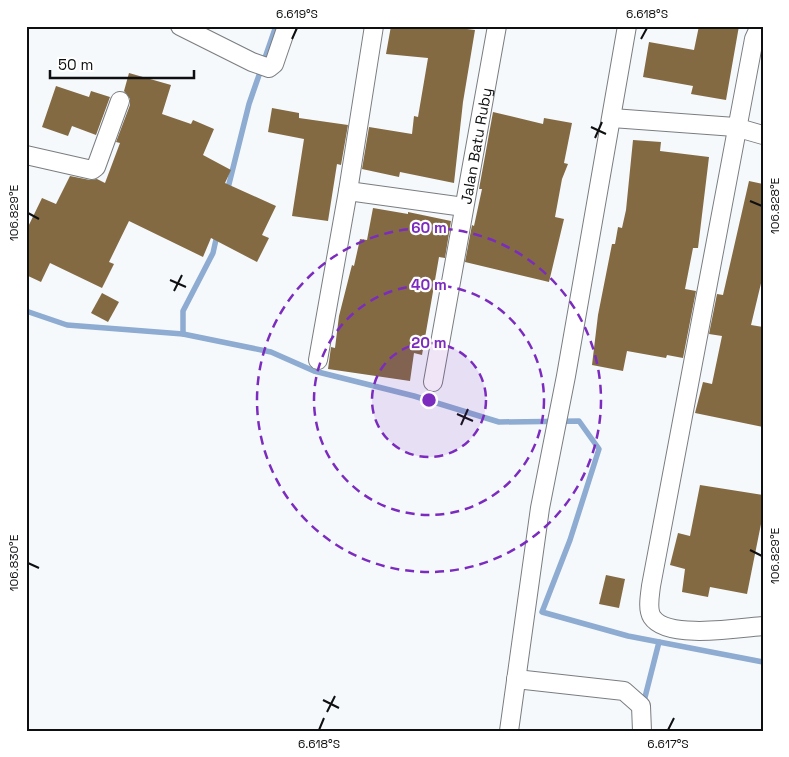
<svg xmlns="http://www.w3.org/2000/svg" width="789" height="757" viewBox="0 0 789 757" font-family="'Space Grotesk',sans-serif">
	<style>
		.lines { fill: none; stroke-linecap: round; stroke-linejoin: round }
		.stream { stroke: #8eabd1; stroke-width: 5.5 }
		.building { fill: #836a43 }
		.street-casing { stroke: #7a7d80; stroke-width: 20 }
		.street { stroke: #fff; stroke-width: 18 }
		.ticks { fill: none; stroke: #0e0f10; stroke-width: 2 }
		.ring { fill: none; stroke: #7b2cbf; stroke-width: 2.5; stroke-dasharray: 9 6 }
		.labels { text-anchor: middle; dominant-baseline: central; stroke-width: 4.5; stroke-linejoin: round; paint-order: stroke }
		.street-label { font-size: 15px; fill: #0e0f10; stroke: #fff }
		.centre { fill: #7b2cbf; stroke: #fff; stroke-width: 2.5 }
		.ring-label { font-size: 15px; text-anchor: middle; font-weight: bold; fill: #7b2cbf; stroke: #fff; stroke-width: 4.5; stroke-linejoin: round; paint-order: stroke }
		.neatline { fill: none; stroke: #0e0f10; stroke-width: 2 }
		.ticks-label { font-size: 12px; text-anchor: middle; fill: #0e0f10 }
	</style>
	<rect width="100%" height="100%" fill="#f6f9fc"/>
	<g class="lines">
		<g class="stream">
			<path d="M227,192L249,104L276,26"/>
			<path d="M26,311L67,325L183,334V311L213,253L217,235"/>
			<path d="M183,334L271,352L314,371L414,396L499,422L579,421L599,449L570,540L542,612L628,636L763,662"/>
			<path d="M643,705L659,642"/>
		</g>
	</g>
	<g class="building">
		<path d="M391,26H443L475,30L463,102L454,183L400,172L399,177L362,169L369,127L412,134L414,116L418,117L428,58L386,54Z"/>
		<path d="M699,26H739L726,100L691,94L693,86L643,77L649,42L694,50Z"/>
		<path d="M129,73L171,85L162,114L191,124L193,120L214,129L203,155L231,170L225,183L276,206L262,235L269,238L257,262L211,238L203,257L129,221L109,262L114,264L102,288L50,263L41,282L26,275V231L42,198L56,204L70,176L90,180L97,179L105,183L120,143L116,142L130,105V99L124,91Z"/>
		<path d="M56,86L89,97L91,91L110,97L96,135L72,126L68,136L42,127Z"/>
		<path d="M272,108L299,113V118L348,125L341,165L337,164L328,221L292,216L304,139L268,132Z"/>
		<path d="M493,112L543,124L544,118L572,123L564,163L568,164L562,179L555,217L564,219L549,282L465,262L472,225L474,226L482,189H479Z"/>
		<path d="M633,140L661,142L660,151L709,157L698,248H693L685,289L696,291L683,358L667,355L666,358L627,351L623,371L592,365L598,315L612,244H615L618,227L622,228L626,210Z"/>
		<path d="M749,181L763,184V275L751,325L763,327V427L695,413L703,382L712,384L722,336L709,334L717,294L723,295Z"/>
		<path d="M373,208L408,214V212L451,221L445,258L439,257L422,355L414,353L410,381L328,369L331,347L335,348L339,316L352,265L354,266L360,239L367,240Z"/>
		<path d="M102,293L119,302L108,322L91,313Z"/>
		<path d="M700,485L763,495V514L747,594L710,587L708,597L682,592L685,569L670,565L678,533L690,536Z"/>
		<path d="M606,575L625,579L619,608L599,604Z"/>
	</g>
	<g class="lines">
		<g class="street-casing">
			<g id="street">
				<path d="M180,26L252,62L269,68L274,64L287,26"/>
				<path d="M760,26L754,39L651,586C650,595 647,609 652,617C667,640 739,628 763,626"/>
				<path d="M612,118L735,127L763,135"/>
				<path d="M26,155L92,170L96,167L120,101"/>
				<path d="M348,191L464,207"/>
				<path d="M318,360L348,191L374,26"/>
				<path id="s1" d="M433,382L497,26"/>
				<path d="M516,679L624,691L641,706L642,731"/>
				<path d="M509,731L540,508L566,376L627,26"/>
			</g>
		</g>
		<use href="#street" class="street"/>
	</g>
	<path class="ticks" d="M292,39L297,28M641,39L647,28M591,127L606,134M595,138L602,122M750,201L762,206M28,213L39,219M170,280L186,287M174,291L182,275M457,414L473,421M461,425L468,409M750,550L762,556M28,563L39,568M323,700L339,708M327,712L335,696M319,730L324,718M668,730L674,718"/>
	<circle cx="429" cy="400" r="57" fill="#7b2cbf" fill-opacity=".12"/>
	<g class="ring">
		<circle cx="429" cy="400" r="57"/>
		<circle cx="429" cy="400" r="115"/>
		<circle cx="429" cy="400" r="172"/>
	</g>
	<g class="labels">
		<g class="street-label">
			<text stroke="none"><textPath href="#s1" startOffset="240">Jalan Batu Ruby</textPath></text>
		</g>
	</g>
	<circle cx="429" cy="400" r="8" class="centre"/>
	<g class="ring-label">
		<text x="429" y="233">60 m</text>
		<text x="429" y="290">40 m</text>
		<text x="429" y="348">20 m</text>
	</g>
	<rect width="789" height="757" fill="none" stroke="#ffffff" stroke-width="55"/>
	<path d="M50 70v8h144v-8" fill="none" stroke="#0e0f10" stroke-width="2.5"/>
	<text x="58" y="70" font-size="15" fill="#0e0f10" stroke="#ffffff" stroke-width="4" paint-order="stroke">50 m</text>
	<rect x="28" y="28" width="734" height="702" class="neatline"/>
	<g class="ticks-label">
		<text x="297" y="18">6.619°S</text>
		<text x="647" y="18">6.618°S</text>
		<text transform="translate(775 206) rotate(-90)" y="4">106.828°E</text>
		<text transform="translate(14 213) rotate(-90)" y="4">106.829°E</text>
		<text transform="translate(775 556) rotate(-90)" y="4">106.829°E</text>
		<text transform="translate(14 563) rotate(-90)" y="4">106.830°E</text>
		<text x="319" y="748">6.618°S</text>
		<text x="668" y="748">6.617°S</text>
	</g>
</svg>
